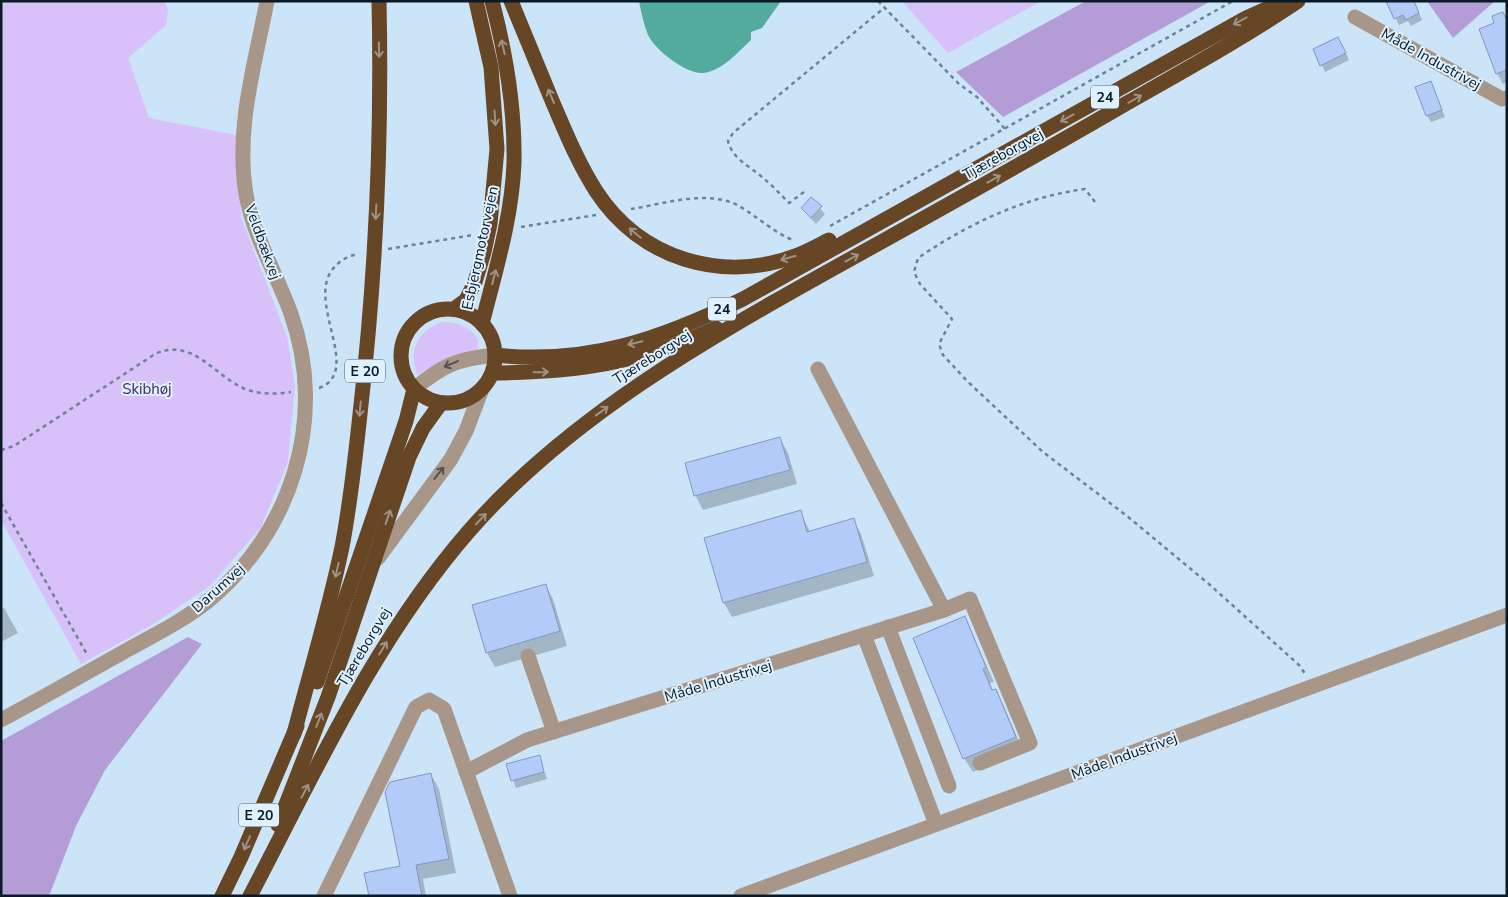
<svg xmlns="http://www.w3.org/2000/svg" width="1508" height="897" viewBox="0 0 1508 897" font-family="'Nunito Sans',sans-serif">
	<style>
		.green { fill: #d7c1f8 }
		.forest { fill: #b49cd7 }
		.water { fill: #53ab9e }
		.shadow { fill: #0003 }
		.building { fill: #b3cbf9; stroke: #8197bf }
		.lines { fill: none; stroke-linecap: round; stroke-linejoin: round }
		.path { stroke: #6e8393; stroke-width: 2.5; stroke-dasharray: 4 4; stroke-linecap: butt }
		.minor { stroke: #a89789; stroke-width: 15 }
		.highway { stroke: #674626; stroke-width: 15 }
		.oneway { stroke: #9d9287 }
		.oneway2 { stroke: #515353 }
		.labels { text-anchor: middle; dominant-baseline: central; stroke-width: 4; stroke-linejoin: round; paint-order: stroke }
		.shield { fill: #dff0fe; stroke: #4a5b68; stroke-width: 1 }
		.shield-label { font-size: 14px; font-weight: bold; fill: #0a1b27 }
		.street-label { font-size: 15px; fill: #0a1b27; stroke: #dff0fe }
		.park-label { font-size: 15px; fill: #462469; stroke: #dff0fe }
	</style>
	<rect width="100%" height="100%" fill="#cbe4f8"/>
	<g class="green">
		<path d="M1,1H164L168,9L166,25L128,58L149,118L236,135L241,217L287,337L295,386L288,461L261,527L210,586L150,626L81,664L1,520Z"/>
		<path d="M902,1H1041L948,53Z"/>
		<path d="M443,322C459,322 469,327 478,339L477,353L450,359L417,374C408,350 418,329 443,322Z"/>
	</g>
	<g class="forest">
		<path d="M1086,1H1211L1003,117L956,72Z"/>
		<path d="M1427,1H1495L1453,38Z"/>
		<path d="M188,637L202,644L105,770L76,826L49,896H1V741Z"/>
	</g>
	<path class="water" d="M639,1H781L762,28L751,32V40C738,52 723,70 704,73C687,75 655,50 648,35C644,25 641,12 639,1Z"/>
	<g class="shadow">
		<path d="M1414,1L1422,20L1411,26L1408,21L1399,25L1388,2Z"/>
		<path d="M1503,13L1507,20V82L1503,84L1497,73L1496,24Z"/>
		<path d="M1342,45L1349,60L1325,72L1322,65Z"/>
		<path d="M1431,83L1445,117L1431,122L1427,115Z"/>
		<path d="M811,198L825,214L816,224L802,208Z"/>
		<path d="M780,438L788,453L797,484L703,510L695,495Z"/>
		<path d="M800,511L810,532L853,520L861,534L874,576L732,617L724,603Z"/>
		<path d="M545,585L553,599L567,646L495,667L487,653Z"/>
		<path d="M4,608L18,633L1,642V609Z"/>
		<path d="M965,618L994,682L990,683L993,691L995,690L1003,704L1023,751L973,772L964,758Z"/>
		<path d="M539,756L547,779L516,788L508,765Z"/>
		<path d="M431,775L439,789L456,873L423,879L426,896H370L401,867Z"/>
	</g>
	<g class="building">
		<path d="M1386,1H1414L1419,13L1406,20L1403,15L1394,19Z"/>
		<path d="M1503,12L1507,21V70L1496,74L1479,29L1494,23L1492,16Z"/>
		<path d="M1338,37L1346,53L1320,66L1313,49Z"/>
		<path d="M1431,81L1442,110L1426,116L1415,87Z"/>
		<path d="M811,197L822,206L811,218L801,208Z"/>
		<path d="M780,437L790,470L694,496L685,463Z"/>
		<path d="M801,510L807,532L854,518L867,562L723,603L704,538Z"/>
		<path d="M546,584L560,631L486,653L472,605Z"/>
		<path d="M965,616L986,667L983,669L992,690L996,689L1016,737L963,759L913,638Z"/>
		<path d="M540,755L544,772L511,781L506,764Z"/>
		<path d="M431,773L449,859L416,865L422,896H369L364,873L400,866L385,792L390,782Z"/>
	</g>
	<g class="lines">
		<g class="path">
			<path d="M878,1L959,84L977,97L1005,129"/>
			<path d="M804,192L789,203C780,194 772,185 763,178C750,166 732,159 728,141L733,133L884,8"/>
			<path d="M1095,202L1085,189C1024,197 968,224 918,258L914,272L920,284L952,319L939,344L943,355L967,381L1043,452L1127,516L1210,585L1299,665L1306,675"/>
			<path d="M631,209C663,204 701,191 733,203C750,210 781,239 795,240"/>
			<path d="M830,226L1233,1"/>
			<path d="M521,227L596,215"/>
			<path d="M388,249L473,235"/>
			<path d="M319,388C363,372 307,304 332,270C339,261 347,256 358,254"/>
			<path d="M1,450L14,446L155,354C193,337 213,375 245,389C260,395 276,394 291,392"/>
			<path d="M1,503L88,656"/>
		</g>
		<g class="minor">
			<path d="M1355,17L1502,99L1507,98"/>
			<path d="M414,389C443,365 457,359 495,355"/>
			<path d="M378,558L451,459L466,431L482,389"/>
			<path d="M944,610L970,599L1030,743L980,763"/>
			<path d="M888,627L949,786"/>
			<path d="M864,635L936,824"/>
			<path d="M528,656L554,732"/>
			<path d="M1,720C44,697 86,673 129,649C156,634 184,620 208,601C292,532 328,418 291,314C277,274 253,236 246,194C235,129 255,64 267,1"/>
			<path d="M466,772L527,740L944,610L818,369"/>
			<path d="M324,896L416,707L429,700L444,709L510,896"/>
			<path d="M741,896L1507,615"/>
		</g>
		<g class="highway">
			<path d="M511,1C525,35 539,69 553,103C566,133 578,163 596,191C640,259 722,284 798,255C808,251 819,245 829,240"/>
			<circle cx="448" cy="356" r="47"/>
			<path d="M454,309L466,300L475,282L484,252L490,224L497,149L491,67L476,1"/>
			<path d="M482,324C495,272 512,218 514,163C515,109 506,54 492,1"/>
			<path d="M495,355C588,365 661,339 743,299L1246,18L1284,1"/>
			<path d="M492,373C577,372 637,364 716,328"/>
			<path d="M317,682L406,421L414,389"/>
			<path d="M294,734C310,672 329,610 342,547C351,500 356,452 361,405C376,271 382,136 379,1"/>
			<path d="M278,825L328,697L409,457L423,428L441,403"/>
			<path d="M222,896L241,857L297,726"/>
			<path d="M250,896C316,770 375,639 469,531C569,417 705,340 836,267C933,213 1031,159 1127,103C1185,70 1243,38 1298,1"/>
		</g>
	</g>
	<defs><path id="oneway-shaft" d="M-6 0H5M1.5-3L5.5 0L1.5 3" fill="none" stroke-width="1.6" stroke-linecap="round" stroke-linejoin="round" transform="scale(1.25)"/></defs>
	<g class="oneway">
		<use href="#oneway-shaft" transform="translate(1240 21) rotate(151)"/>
		<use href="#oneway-shaft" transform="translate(503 47) rotate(-103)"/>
		<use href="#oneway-shaft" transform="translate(379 50) rotate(89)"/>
		<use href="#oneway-shaft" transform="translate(551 96) rotate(-113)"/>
		<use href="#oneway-shaft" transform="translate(1135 99) rotate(-30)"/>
		<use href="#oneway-shaft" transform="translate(495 118) rotate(86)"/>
		<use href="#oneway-shaft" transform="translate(1067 118) rotate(151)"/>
		<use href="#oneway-shaft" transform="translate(994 179) rotate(-29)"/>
		<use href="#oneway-shaft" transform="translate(376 212) rotate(93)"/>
		<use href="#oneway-shaft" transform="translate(635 233) rotate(-140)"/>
		<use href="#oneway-shaft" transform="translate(788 258) rotate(165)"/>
		<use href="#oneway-shaft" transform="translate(852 258) rotate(-29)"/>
		<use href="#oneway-shaft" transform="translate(494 277) rotate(-76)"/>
		<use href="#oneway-shaft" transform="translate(635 343) rotate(166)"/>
		<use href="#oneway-shaft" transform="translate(541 372) rotate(-1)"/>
		<use href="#oneway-shaft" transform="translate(360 409) rotate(96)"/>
		<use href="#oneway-shaft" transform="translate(602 411) rotate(-36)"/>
		<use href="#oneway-shaft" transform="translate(388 517) rotate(-71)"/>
		<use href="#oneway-shaft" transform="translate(481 519) rotate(-47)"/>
		<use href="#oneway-shaft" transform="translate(337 570) rotate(103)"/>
		<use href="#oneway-shaft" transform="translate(383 648) rotate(-59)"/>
		<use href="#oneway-shaft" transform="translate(319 720) rotate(-69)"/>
		<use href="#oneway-shaft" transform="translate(305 791) rotate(-62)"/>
		<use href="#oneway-shaft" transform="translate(247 843) rotate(114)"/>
	</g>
	<g class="oneway2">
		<use href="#oneway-shaft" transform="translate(451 364) rotate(157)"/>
		<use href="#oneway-shaft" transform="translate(439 473) rotate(-51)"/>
	</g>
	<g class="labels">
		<g class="shield">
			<rect x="1091" y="85.5" width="28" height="23" rx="4"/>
			<rect x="708" y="297.5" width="28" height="23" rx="4"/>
			<rect x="345" y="359.5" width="40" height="23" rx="4"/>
			<rect x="239" y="803.5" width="40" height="23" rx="4"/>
		</g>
		<g class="shield-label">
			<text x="1105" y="97">24</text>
			<text x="722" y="309">24</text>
			<text x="365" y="371">E 20</text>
			<text x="259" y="815">E 20</text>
		</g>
		<g class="street-label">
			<text transform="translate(1431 59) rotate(29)">Måde Industrivej</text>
			<text transform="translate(1003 154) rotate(-29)">Tjæreborgvej</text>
			<text transform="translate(263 242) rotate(70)">Veldbækvej</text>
			<text transform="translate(480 248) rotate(-78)">Esbjergmotorvejen</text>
			<text transform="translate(652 357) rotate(-32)">Tjæreborgvej</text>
			<text transform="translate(218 588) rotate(-42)">Darumvej</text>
			<text transform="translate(364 647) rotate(-59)">Tjæreborgvej</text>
			<text transform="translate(718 681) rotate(-17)">Måde Industrivej</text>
			<text transform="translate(1124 756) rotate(-20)">Måde Industrivej</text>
		</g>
		<g class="park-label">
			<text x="147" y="389">Skibhøj</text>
		</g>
	</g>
	<rect width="1508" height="897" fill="none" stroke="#0a1b27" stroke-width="5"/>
</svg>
